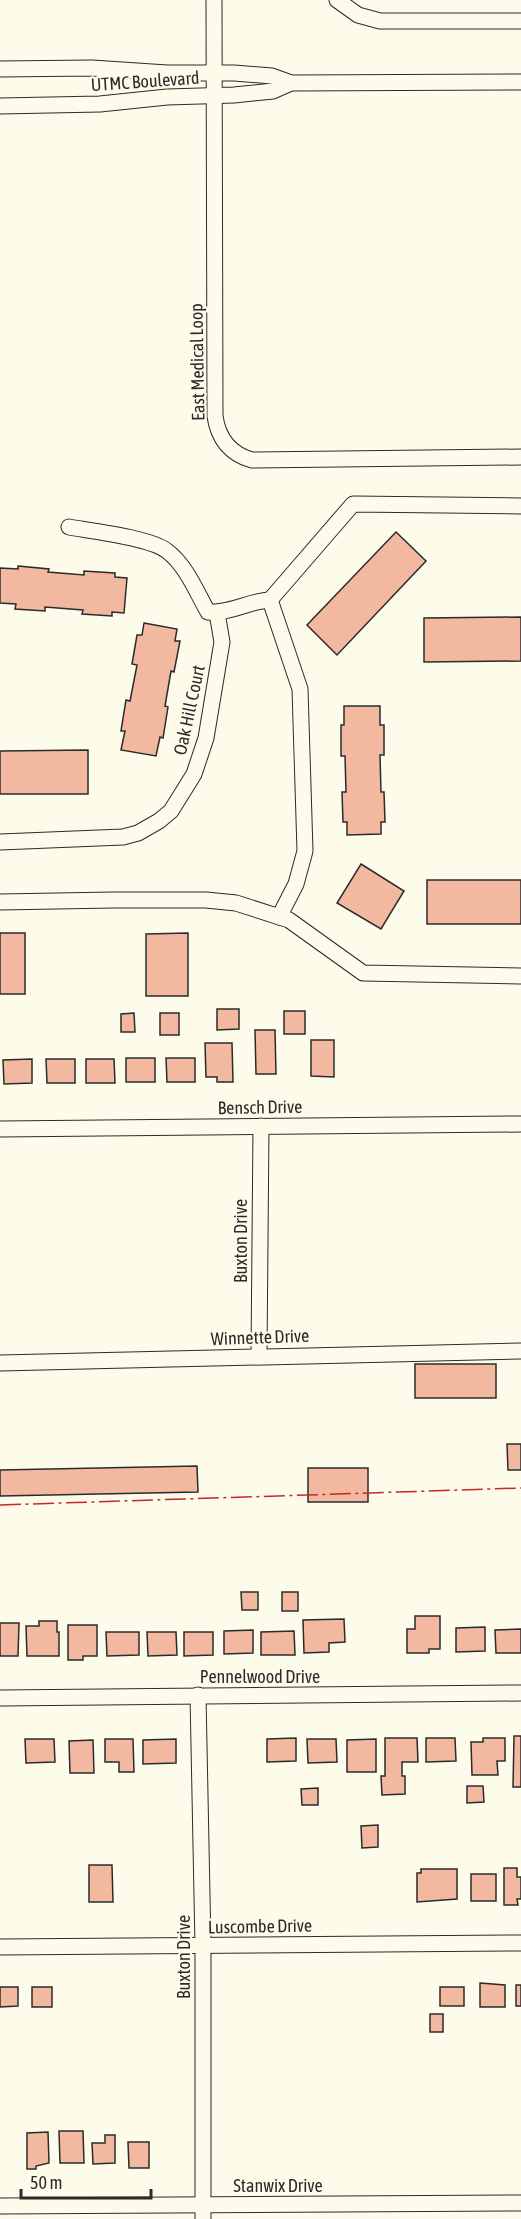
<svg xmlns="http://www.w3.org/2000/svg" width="521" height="2219" viewBox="0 0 521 2219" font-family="'Asap Condensed',sans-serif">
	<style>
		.building { fill: #f2b8a0; stroke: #2b2b2b; stroke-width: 1.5 }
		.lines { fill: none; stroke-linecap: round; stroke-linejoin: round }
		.minor-casing { stroke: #2b2b2b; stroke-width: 17 }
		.minor { stroke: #fdfbea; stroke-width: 15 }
		.power { stroke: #c62828; stroke-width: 1.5; stroke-dasharray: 21 4.5 3 4.5; stroke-linecap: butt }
		.labels { text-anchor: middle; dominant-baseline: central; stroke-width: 4.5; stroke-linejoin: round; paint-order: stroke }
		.street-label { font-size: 18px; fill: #2b2b2b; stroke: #fdfbea }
	</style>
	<rect width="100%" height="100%" fill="#fdfbea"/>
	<g class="building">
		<path d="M396,532L426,561L337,655L307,625Z"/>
		<path d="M18,566L49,569L48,572L84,575V571L115,573V577L127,578L124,613L112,612V616L82,614L83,610L45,607V611L15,609L16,604L0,603V568L18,569Z"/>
		<path d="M521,617V661L424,662V618Z"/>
		<path d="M144,623L177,629L175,641H180L174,672L171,671L165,706L168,707L163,738L160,737L156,756L121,750L125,731H121L126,700L130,701L137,665L132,664L137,635H142Z"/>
		<path d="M344,706H380V725H384V755H380L381,792H384L385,822H381V834L347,835V822H343L342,792H346L345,756H341V725H344Z"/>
		<path d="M88,750V794H0V751Z"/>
		<path d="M361,864L404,891L381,929L337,903Z"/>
		<rect x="427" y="880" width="94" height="44"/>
		<rect x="0" y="933" width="25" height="61"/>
		<path d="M188,933V996H146V934Z"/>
		<path d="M217,1009H239V1029L217,1030Z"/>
		<rect x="284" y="1011" width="21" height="23"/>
		<path d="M134,1013L135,1032H121V1014Z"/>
		<rect x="160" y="1013" width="19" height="22"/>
		<path d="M255,1030H275L276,1074H256Z"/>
		<path d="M311,1040H334V1077L311,1076Z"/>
		<path d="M205,1043H232L233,1082H217V1077H206Z"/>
		<rect x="126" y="1058" width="29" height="24"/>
		<path d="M166,1058H195V1082H167Z"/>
		<path d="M32,1059V1083L4,1084L3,1060Z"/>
		<path d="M46,1059H75V1083H47Z"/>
		<path d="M86,1059H114L115,1083H86Z"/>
		<rect x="415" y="1364" width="81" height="34"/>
		<path d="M507,1444H521V1470H508Z"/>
		<path d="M197,1466L198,1492L0,1496V1470Z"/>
		<rect x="308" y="1468" width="60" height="34"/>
		<path d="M241,1592H258V1610H242Z"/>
		<rect x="282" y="1592" width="16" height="19"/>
		<path d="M415,1616H440V1649H429V1653H407V1629H415Z"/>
		<path d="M344,1619L345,1642L329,1643V1652L304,1653L303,1620Z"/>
		<path d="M39,1621H57V1632H59V1656H27L26,1626H39Z"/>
		<path d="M0,1623H19L18,1656H0Z"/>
		<path d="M68,1625H97V1656H83V1660H68Z"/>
		<path d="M485,1627V1651L456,1652V1628Z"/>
		<path d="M521,1629V1653H496L495,1630Z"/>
		<path d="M253,1630V1653L224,1654V1631Z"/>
		<path d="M294,1631L295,1655H261V1632Z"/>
		<path d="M106,1632H139V1655L107,1656Z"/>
		<path d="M147,1632H176L177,1655L148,1656Z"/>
		<path d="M184,1632H213V1655L184,1656Z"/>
		<path d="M514,1736H521V1787H513Z"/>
		<path d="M296,1738V1761L267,1762V1739Z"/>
		<path d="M385,1738H417L418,1762H402V1776H405V1794L382,1795L381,1776H385Z"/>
		<path d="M426,1738H455L456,1761L426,1762Z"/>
		<path d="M483,1738H505V1761H497L498,1775H472L471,1742H483Z"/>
		<path d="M25,1739H54L55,1762L26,1763Z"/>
		<path d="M105,1739H133L134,1772H119V1762H105Z"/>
		<path d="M176,1739V1763L143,1764V1740Z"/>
		<path d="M307,1739H336L337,1762L308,1763Z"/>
		<path d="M376,1739V1772H347V1740Z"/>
		<path d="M93,1740L94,1773H70L69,1741Z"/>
		<path d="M467,1786H483L484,1802L467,1803Z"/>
		<path d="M318,1788V1805H302L301,1789Z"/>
		<path d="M378,1825V1847L362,1848L361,1826Z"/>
		<path d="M89,1865H112L113,1902H89Z"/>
		<path d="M504,1868H517V1877H521V1899H517L518,1905H504Z"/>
		<path d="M421,1869H457V1899L417,1902V1873H421Z"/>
		<rect x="471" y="1874" width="25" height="27"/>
		<path d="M480,1983L505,1985V2007H480Z"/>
		<rect x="516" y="1985" width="5" height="21"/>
		<path d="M0,1987H18V2006L0,2007Z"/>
		<rect x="32" y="1987" width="20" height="20"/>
		<rect x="440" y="1987" width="24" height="19"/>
		<rect x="430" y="2014" width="13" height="18"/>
		<path d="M59,2131H83L84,2163H60Z"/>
		<path d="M48,2132L49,2163L36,2166V2169H27V2133Z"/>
		<path d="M105,2135H115V2163L93,2164L92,2143H105Z"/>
		<path d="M128,2142H149V2168H129Z"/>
	</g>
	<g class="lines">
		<g class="minor-casing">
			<g id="minor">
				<path d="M214,0L215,416C218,438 230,454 252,460L521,457"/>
				<path d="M337,0L358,15L380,21H521"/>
				<path d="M0,69L92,68L167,73H234L272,76L291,83L521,82"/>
				<path d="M0,106L100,104L167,97L234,95L273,91L291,83"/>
				<path d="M69,527C92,531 151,538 167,551C186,565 197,593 208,612C229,614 249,601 270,600L300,689L305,851L296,884L279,917"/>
				<path d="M270,600L353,504L521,506"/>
				<path d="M0,842L123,837L138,833L159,821L171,811L194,774L206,738L222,642L217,613"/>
				<path d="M0,902L113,900H206L236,903L289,920L363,973L521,976"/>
				<path d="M0,1129L521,1124"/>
				<path d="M259,1356L261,1126"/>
				<path d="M0,1363L521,1351"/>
				<path d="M198,1695L203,1946V2219"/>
				<path d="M0,1698L521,1693"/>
				<path d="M0,1947L521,1943"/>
				<path d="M0,2206L521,2203"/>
			</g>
		</g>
		<use href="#minor" class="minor"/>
		<path class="power" d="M0,1505L521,1488"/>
	</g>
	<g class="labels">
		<g class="street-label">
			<text transform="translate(145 81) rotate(-4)">UTMC Boulevard</text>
			<text transform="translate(197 362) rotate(-91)">East Medical Loop</text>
			<text transform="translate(189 710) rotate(-78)">Oak Hill Court</text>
			<text transform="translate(260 1107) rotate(-1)">Bensch Drive</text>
			<text transform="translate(240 1241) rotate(-90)">Buxton Drive</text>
			<text transform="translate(260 1337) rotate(-2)">Winnette Drive</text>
			<text x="260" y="1676">Pennelwood Drive</text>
			<text transform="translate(260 1926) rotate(-1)">Luscombe Drive</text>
			<text transform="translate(183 1957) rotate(-90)">Buxton Drive</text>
			<text x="278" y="2185">Stanwix Drive</text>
		</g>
	</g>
	<path d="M21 2189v9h130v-9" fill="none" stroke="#2b2b2b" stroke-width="3"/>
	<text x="30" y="2189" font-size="18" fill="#2b2b2b" stroke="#fdfbea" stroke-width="4.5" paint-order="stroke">50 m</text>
</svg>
